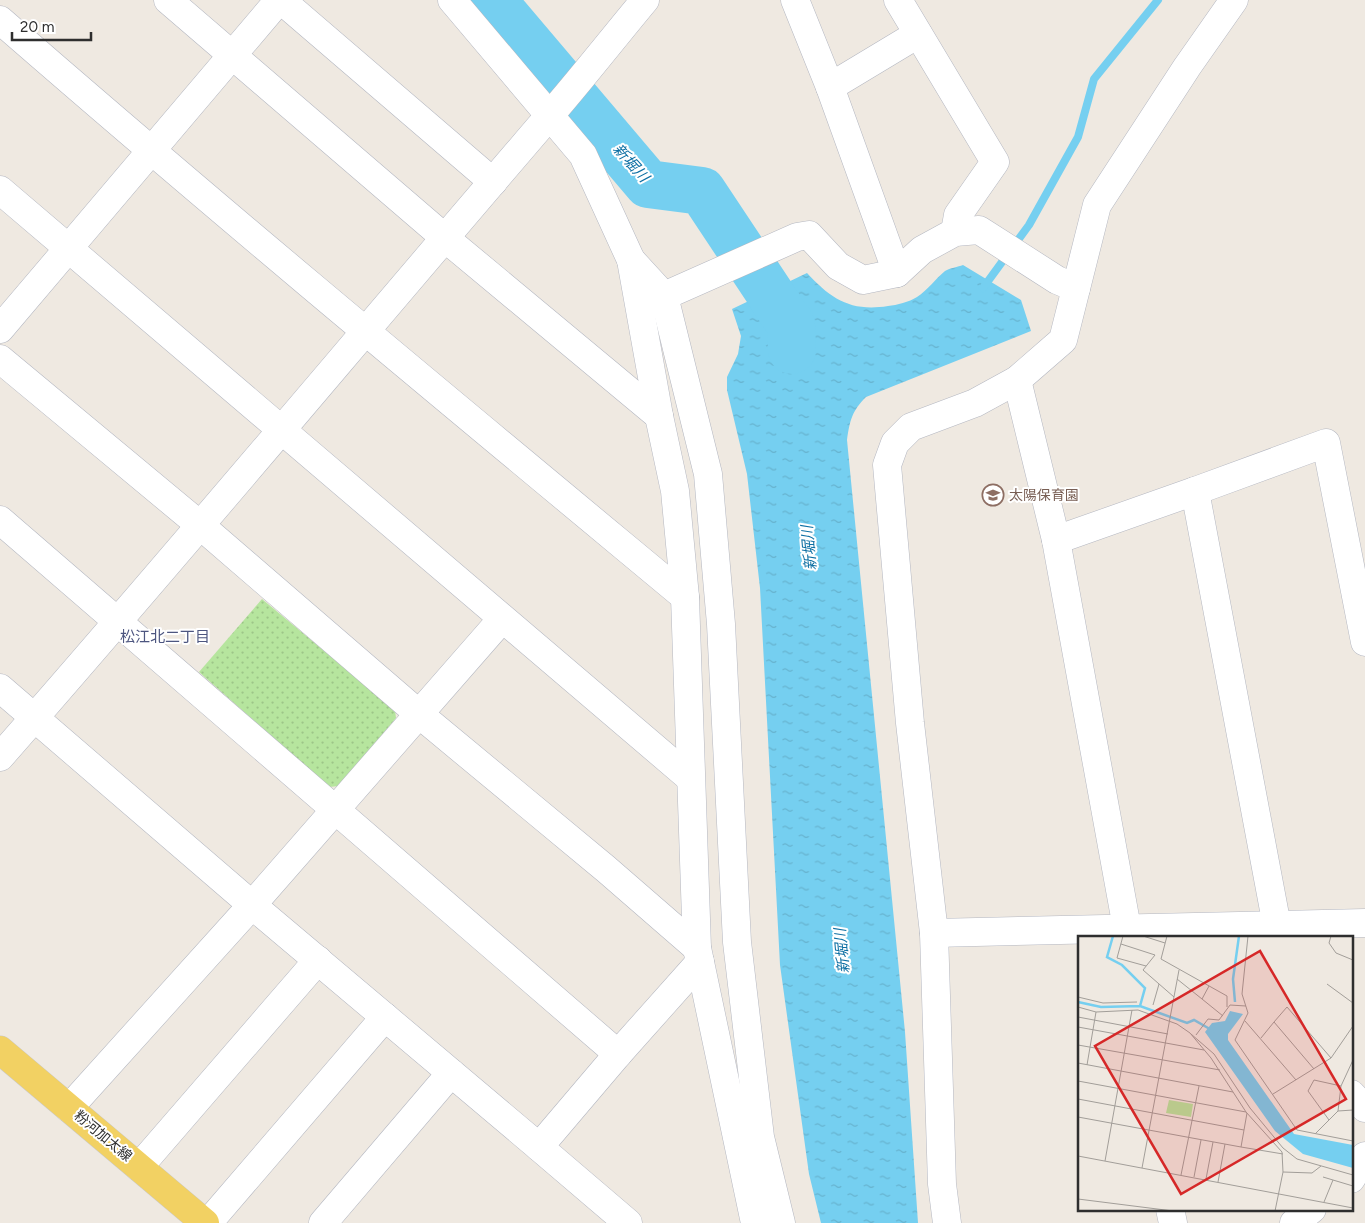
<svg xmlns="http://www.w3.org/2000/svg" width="1365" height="1223" viewBox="0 0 1365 1223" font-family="Figtree,'Noto Sans JP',sans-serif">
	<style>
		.park { fill: url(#park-dots) }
		.water { fill: url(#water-ripples) }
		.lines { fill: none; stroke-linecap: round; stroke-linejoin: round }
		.stream { stroke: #75cff0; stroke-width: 8 }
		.river { stroke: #75cff0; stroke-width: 48 }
		.minor-casing { stroke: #b4b7c1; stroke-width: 29 }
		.major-casing { stroke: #c9c9c9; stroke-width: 29 }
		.minor { stroke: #fff; stroke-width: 28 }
		.major { stroke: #f2d163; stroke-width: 28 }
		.labels { text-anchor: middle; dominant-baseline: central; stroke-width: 4; stroke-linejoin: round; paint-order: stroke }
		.education-label { font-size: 14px; fill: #785e54; stroke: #fff; text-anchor: start }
		.street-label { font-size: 14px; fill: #2e2e2e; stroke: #fff }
		.water-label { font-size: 15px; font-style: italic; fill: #0d6fa3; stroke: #fff }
		.neighbourhood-label { font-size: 15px; fill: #4d5680; stroke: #fff }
		.inset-river { fill: none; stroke: #75cff0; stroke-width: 2.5 }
		.inset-road { fill: none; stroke: #a29e99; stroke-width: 1 }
		.view { fill: #d62828; fill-opacity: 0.15; stroke: #d62828; stroke-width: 2.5 }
		.inset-edge { fill: none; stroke: #2e2e2e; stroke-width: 2.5 }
	</style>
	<defs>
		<pattern id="park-dots" width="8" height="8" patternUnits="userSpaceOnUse" patternTransform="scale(1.25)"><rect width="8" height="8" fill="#b6e59e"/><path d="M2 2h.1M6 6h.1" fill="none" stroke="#9dc588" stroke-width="1.8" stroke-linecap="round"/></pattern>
		<pattern id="water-ripples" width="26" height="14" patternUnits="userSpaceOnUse" patternTransform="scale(1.25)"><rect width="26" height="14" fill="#75cff0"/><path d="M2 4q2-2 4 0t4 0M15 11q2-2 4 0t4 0" fill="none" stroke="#66b2ce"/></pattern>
	</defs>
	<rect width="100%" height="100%" fill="#efe9e1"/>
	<path class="park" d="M262,599L395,710L396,718L339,786L329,787L199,672Z"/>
	<path class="water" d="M963,265L1021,300L1031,331L866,397C852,411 850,420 847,440L905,1032L918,1223H821L809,1174L780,965L760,588L747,474L727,390V377L738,354L741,336L732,309L807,273C831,299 851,312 888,306C897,305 909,302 917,297C928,290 935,279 945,271C950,268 958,267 963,265Z"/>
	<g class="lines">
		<path class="stream" d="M983,288L1029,225L1078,137L1094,79L1158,0"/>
		<path class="river" d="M492,0L648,184L702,191L791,325L792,350"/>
		<g class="minor-casing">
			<g id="minor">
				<path d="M168,0L445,238L659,416"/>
				<path d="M281,0L493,182"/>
				<path d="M452,0L583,155L631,260L659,416L675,491L685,597L697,948L755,1223"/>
				<path d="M795,0L830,87L918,34"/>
				<path d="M898,0L995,162L958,215L955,232"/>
				<path d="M0,20C225,216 455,406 685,597"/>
				<path d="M830,87L897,273"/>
				<path d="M0,190L690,778"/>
				<path d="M631,260L664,296L708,474L721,624L737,942L760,1137L781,1223"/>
				<path d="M664,296L797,237L809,235L838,266L863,280L897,273L922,250L955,232L979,230L1057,280L1076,288"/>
				<path d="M0,329L279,0"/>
				<path d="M0,359L201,526L419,714L606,869L697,948"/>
				<path d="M1017,380L1056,540L1127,928"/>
				<path d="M1195,491L1326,443L1365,642"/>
				<path d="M0,520L618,1054"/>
				<path d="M1056,540L1195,491L1277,926"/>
				<path d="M0,688L252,905L539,1147"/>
				<path d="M0,757C188,543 370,324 556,108C586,73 615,36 645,0"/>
				<path d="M934,933L1365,923"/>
				<path d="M1351,1094L1365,1108"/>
				<path d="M69,1108L252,905L502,619"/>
				<path d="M139,1167L318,960"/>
				<path d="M1351,1179L1365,1156"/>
				<path d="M1170,1209L1173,1223"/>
				<path d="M208,1223L385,1017"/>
				<path d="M323,1223L451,1073"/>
				<path d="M628,1223L539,1147L618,1054L700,962"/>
				<path d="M947,1223L942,1184L934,933L910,723L887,465L895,443L911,427L975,403L1017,380L1063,340L1097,205L1187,67L1234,0"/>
				<path d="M1294,1223L1312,1209"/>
			</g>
		</g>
		<g class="major-casing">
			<path id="major" d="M0,1050L205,1223"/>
		</g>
		<use href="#minor" class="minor"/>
		<use href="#major" class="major"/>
	</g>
	<defs>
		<g id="school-ring" transform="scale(1.125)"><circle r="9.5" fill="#fff" stroke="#8d6e63" stroke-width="1.5"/><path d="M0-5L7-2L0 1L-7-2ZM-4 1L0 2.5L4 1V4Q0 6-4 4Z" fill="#8d6e63"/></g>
	</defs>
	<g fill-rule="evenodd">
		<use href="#school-ring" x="993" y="495"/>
	</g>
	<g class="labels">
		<g class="education-label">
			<text x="1009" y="495">太陽保育園</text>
		</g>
		<g class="street-label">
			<text transform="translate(103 1136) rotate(40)">粉河加太線</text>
		</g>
		<g class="water-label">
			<text transform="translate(631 163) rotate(48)">新堀川</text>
			<text transform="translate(809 548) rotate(-95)">新堀川</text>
			<text transform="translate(842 951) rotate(-95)">新堀川</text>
		</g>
		<g class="neighbourhood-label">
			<text x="165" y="637">松江北二丁目</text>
		</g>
	</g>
	<g transform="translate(1078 936)">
		<rect width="275" height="275" fill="#efe9e1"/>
		<path d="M91,164L115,168L113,181L88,177Z" fill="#b6e59e"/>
		<path d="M152,75L165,78L150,98V104L216,198L275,209V232L225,218L197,195L127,96L134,87L147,85Z" fill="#75cff0"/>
		<path class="inset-river" d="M35,0L29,21L44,29L67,52L62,70M0,66L23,71L62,70L109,87L116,84L137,96M157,66L155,43L161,0"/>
		<path class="inset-road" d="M45,0L39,22L68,30M65,0L87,7M89,0L83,23L149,60V71M170,0L164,58L170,77L157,104L219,194L275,205M253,0L251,7L258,17L275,24M43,8L77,19M77,19L65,34L96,61M99,43L124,63L131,50M249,48L275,67M0,61L25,67L59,66M124,63L145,80M75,69L81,48M0,71L18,76L60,74L99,88L112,97L133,122L168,176L204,216L205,236L197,275M0,81L90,98M167,85L218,144M196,86L209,71L253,122M0,91L126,114M113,98L136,118L172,172L205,212L219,223L275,239M118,99L130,83L141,84L152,69L168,70M183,102L196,86L236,133M0,109L142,134M0,127L155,156M9,129L18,76M0,145L168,176M263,150L275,124M195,158L253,122L275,90M0,163L166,194M169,177L163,211L205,218M0,181L163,211M251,184L230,155L236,144L263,150L260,175M237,198L260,175L275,174M0,220L275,272M27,225L54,74M64,232L101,34M205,236L234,237L243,230M103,239L121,150M116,241L123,204M245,241L275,250M128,243L135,206M140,246L147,208M0,263L95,275M246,266L255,244"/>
		<path class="view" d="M182,15L268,163L103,258L17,110Z"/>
		<rect width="275" height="275" class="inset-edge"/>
	</g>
	<path d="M12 32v8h79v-8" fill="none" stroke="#2e2e2e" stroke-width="2.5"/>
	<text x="20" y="32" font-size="15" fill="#2e2e2e" stroke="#ffffff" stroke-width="4" paint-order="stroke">20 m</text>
</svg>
